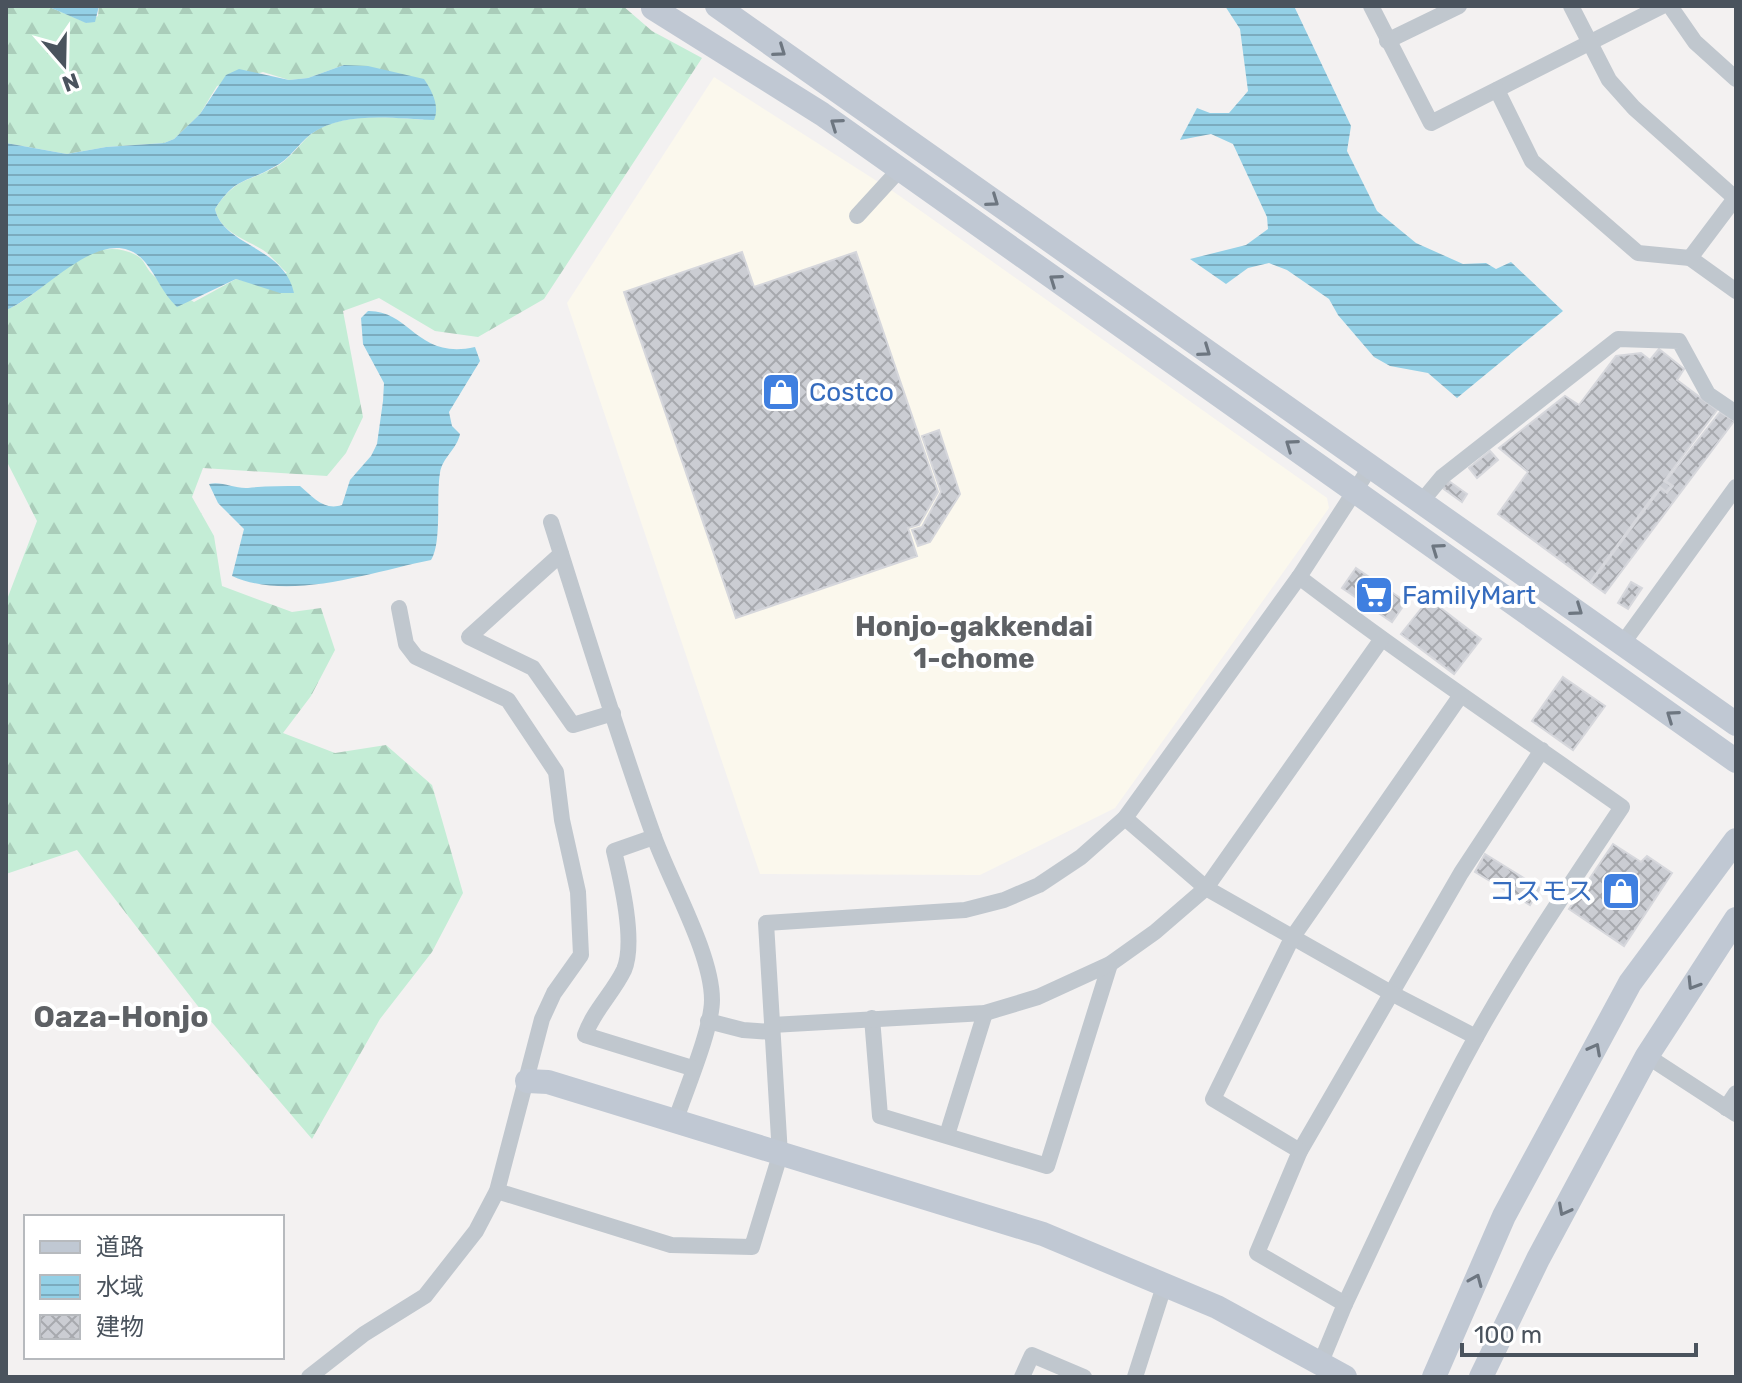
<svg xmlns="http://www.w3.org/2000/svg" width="1742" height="1383" viewBox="0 0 1742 1383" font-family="Rubik,'Noto Sans JP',sans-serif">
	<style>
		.commercial { fill: #fbf8ed }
		.forest { fill: url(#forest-firs) }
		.water { fill: url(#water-rules) }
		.building { fill: url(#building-cross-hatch); stroke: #d6d7dc; stroke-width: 2 }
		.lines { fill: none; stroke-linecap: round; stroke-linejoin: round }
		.street { stroke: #c0c7ce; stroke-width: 16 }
		.secondary { stroke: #c0c8d3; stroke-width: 24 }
		.oneway { stroke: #6d7680 }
		.labels { text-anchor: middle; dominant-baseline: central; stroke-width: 8; stroke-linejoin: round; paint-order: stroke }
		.shop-label { font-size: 26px; fill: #366cbe; stroke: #fff; text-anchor: start }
		.neighbourhood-label { font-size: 28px; font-weight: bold; fill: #5e6165; stroke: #fff }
		.quarter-label { font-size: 30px; font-weight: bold; fill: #5e6165; stroke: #fff }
	</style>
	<defs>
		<pattern id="forest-firs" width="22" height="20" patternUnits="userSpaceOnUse" patternTransform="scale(2)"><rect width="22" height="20" fill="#c4edd6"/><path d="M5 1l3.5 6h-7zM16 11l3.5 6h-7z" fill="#aacdba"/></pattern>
		<pattern id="water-rules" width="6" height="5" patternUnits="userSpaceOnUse" patternTransform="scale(2)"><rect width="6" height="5" fill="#94d0e6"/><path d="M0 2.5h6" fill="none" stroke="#7babbe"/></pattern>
		<pattern id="building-cross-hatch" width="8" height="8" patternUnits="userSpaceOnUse" patternTransform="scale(2)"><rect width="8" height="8" fill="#cbcdd3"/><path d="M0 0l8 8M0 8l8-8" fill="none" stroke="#a7a9ae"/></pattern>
	</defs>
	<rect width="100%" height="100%" fill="#f3f1f1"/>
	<path class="commercial" d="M714,77L894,192L1327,498L1329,508L1115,808L980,875L760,874L567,303Z"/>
	<path class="forest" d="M6,6H47L87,23L98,16L99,6H623L652,31L702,58L544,299L478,337L435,331L379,298L343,311L363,417L346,453L327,476L203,468L192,497L214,536L222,586L292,612L321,608L335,650L311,696L283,733L335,753L386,745L432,785L463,893L432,952L380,1019L312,1139L197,1005L77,850L6,874V602L37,521L6,460V310C48,294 85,229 136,255C145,260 145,267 152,274C162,285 181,293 194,302L236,279L252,283L287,273C279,266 272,256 263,250C245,239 220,232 215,209C237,176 248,183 279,165C291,157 299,145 310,135C339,112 389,117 424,120L344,65L308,78L289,80L263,72L217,86L200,114L174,139L164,143L106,147L67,154L6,143Z"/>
	<g class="water">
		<path d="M47,6H99L95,22L86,23Z"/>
		<path d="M1225,6H1294L1351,126L1347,151L1377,211L1416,243L1463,264L1486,263L1496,269L1511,262L1563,311L1457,398L1428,373L1390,366L1374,357L1338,315L1329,299L1287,270L1269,263L1248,268L1226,284L1190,259L1246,245L1268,229L1267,217L1233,144L1211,134L1180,140L1197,108L1210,113H1229L1248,91L1240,29Z"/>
		<path d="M344,65L368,66L424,79C432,91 440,106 434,120C396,119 345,110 311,134C298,144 290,159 274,167C244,184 236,177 215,209C223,246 284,246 294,293H280L236,279L177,307C162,293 157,276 145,262C106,216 42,297 6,310V143L67,154L106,147L164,143L174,139L200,114L226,75L239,69L289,80L308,78Z"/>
		<path d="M368,311C410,310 417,360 475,347L480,361L449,412L452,426L460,434C457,449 442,458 440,473C436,496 442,543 431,560C371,572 290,602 232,576L244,529L218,503L209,484C222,481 235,489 248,488C265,486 282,486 300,486C313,497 324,511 342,505L350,480L371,456L377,444L383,401L384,383L363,344L361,318Z"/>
	</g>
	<g class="building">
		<path d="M742,252L754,287L856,252L938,492L919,525L908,528L917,556L736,618L624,292Z"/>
		<path d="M1659,349L1684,369L1677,380L1717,410L1664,481L1671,486L1666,492L1660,487L1590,582L1498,514L1528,472L1499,448L1565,396L1579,405L1616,356L1641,353L1650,360Z"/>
		<path d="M1720,412L1734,421L1605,593L1591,583L1661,488L1667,493L1673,486L1666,481Z"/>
		<path d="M939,430L960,494L930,542L918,546L912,530L922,527L941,492L922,436Z"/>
		<path d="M1490,451L1498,460L1477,478L1469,468Z"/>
		<path d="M1446,479L1467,494L1462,502L1441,487Z"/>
		<path d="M1356,568L1406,602L1392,622L1342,588Z"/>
		<path d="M1631,582L1642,588L1628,609L1618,603Z"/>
		<path d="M1429,599L1481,639L1454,674L1401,634Z"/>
		<path d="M1563,677L1605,706L1573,750L1532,721Z"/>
		<path d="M1613,844L1641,862L1647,856L1672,873L1624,946L1569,909Z"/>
		<path d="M1485,854L1540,888L1530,905L1475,872Z"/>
	</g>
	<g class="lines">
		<g class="street">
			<path d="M1371,6L1431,123L1662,6"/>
			<path d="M1571,6L1609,80L1634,108L1735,198"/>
			<path d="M1670,6L1695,42L1736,79"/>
			<path d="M1387,41L1459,6"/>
			<path d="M1497,90L1532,161L1638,253L1690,258L1736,291"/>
			<path d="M857,216L900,169"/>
			<path d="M1690,258L1736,197"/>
			<path d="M1422,501L1442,477L1618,339L1679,341L1708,394L1736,413"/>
			<path d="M551,522C584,626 616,731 653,834C669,880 712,953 712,1000C712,1029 685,1092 675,1122"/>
			<path d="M561,554L469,637L533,668L573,725L613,713"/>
			<path d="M1299,577C1404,657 1514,731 1622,807C1572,882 1520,958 1476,1037C1428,1124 1387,1215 1345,1304L1257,1253L1300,1151L1461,873L1542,750"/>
			<path d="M1623,643L1736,487"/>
			<path d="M1125,818L1206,888L1391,993L1476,1037"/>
			<path d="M654,837L614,851C621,880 636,942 624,970C613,993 594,1010 585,1035L692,1068"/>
			<path d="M872,1018L880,1116L1047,1166L1110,964"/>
			<path d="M708,1021L743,1030L772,1032"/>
			<path d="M772,1025L985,1013L1038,997L1110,964L1155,932L1206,888L1381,640"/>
			<path d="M1647,1056L1736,1114"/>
			<path d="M1726,1108L1736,1093"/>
			<path d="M947,1135L985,1013"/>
			<path d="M1300,1151L1213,1099L1292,938L1461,695"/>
			<path d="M497,1191L671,1245L752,1247L780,1155L766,923L965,910L1004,900L1039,885L1081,857L1125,818L1299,577L1371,466"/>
			<path d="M1321,1362L1345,1304"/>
			<path d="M309,1377L364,1334L425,1296L476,1231L497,1191L542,1019L554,993L581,955L578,892L562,820L556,772L508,700L416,657L406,644L399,608"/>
			<path d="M1022,1377L1032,1355L1084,1377"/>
			<path d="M1135,1377L1165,1283"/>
		</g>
		<g class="secondary">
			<path d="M717,6L1736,724"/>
			<path d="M653,8L822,114L1736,761"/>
			<path d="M527,1081L548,1082L1043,1234L1217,1307L1345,1377"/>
			<path d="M1434,1377L1504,1216L1630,983L1736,840"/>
			<path d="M1481,1377L1538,1259L1647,1056L1736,919"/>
		</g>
	</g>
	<defs><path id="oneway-chevron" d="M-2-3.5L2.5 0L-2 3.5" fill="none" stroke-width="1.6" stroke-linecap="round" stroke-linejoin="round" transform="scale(2)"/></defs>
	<g class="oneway">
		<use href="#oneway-chevron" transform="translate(780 51) rotate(35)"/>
		<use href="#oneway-chevron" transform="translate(836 124) rotate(-145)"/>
		<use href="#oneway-chevron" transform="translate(993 201) rotate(35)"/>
		<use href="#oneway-chevron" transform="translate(1055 280) rotate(-145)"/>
		<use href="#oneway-chevron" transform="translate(1205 351) rotate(35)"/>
		<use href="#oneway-chevron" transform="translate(1291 445) rotate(-145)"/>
		<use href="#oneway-chevron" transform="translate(1437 549) rotate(-145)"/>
		<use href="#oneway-chevron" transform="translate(1577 610) rotate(35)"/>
		<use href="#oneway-chevron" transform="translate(1672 716) rotate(-145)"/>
		<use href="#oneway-chevron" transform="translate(1693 984) rotate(122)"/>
		<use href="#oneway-chevron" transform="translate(1595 1049) rotate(-62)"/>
		<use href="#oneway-chevron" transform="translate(1564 1210) rotate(118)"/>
		<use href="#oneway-chevron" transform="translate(1476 1280) rotate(-67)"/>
	</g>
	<defs>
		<g id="shop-square" transform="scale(2)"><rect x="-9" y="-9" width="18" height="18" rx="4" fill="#3f7fe0" stroke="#fff"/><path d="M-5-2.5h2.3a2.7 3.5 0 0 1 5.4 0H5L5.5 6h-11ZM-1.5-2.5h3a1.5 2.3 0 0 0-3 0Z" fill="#fff"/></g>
		<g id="supermarket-square" transform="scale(2)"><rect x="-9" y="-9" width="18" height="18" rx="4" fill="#3f7fe0" stroke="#fff"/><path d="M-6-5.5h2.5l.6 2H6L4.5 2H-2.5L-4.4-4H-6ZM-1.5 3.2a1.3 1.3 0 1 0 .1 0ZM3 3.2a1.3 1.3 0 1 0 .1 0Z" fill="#fff"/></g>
	</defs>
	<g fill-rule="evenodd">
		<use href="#shop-square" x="781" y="392"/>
		<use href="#supermarket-square" x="1374" y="595"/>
		<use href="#shop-square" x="1621" y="891"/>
	</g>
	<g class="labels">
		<g class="shop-label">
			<text x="809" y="392">Costco</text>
			<text x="1402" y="595">FamilyMart</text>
			<text x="1593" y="891" text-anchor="end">コスモス</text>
		</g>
		<g class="neighbourhood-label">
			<text x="974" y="626">Honjo-gakkendai<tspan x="974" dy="32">1-chome</tspan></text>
		</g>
		<g class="quarter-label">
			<text x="121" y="1017">Oaza-Honjo</text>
		</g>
	</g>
	<rect width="1742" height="1383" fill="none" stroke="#4a535d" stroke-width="16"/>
	<rect x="24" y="1215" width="260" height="144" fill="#ffffff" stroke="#b7babe" stroke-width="2"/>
	<rect x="40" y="1241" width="40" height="12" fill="#c0c8d3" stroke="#b7babe" stroke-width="2"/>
	<text x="96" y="1255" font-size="24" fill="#4a535d">道路</text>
	<rect x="40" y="1275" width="40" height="24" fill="url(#water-rules)" stroke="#b7babe" stroke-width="2"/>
	<text x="96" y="1295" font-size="24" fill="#4a535d">水域</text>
	<rect x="40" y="1315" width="40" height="24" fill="url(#building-cross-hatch)" stroke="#b7babe" stroke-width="2"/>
	<text x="96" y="1335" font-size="24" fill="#4a535d">建物</text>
	<g transform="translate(64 64) rotate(160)" stroke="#ffffff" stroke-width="6" paint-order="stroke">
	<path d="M0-6L14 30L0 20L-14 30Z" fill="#4a535d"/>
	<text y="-12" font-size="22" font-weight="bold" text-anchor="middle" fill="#4a535d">N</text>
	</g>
	<path d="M1462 1343v12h234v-12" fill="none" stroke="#4a535d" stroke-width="4"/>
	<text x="1474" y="1343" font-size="24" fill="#4a535d" stroke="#ffffff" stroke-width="6" paint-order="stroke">100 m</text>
</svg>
